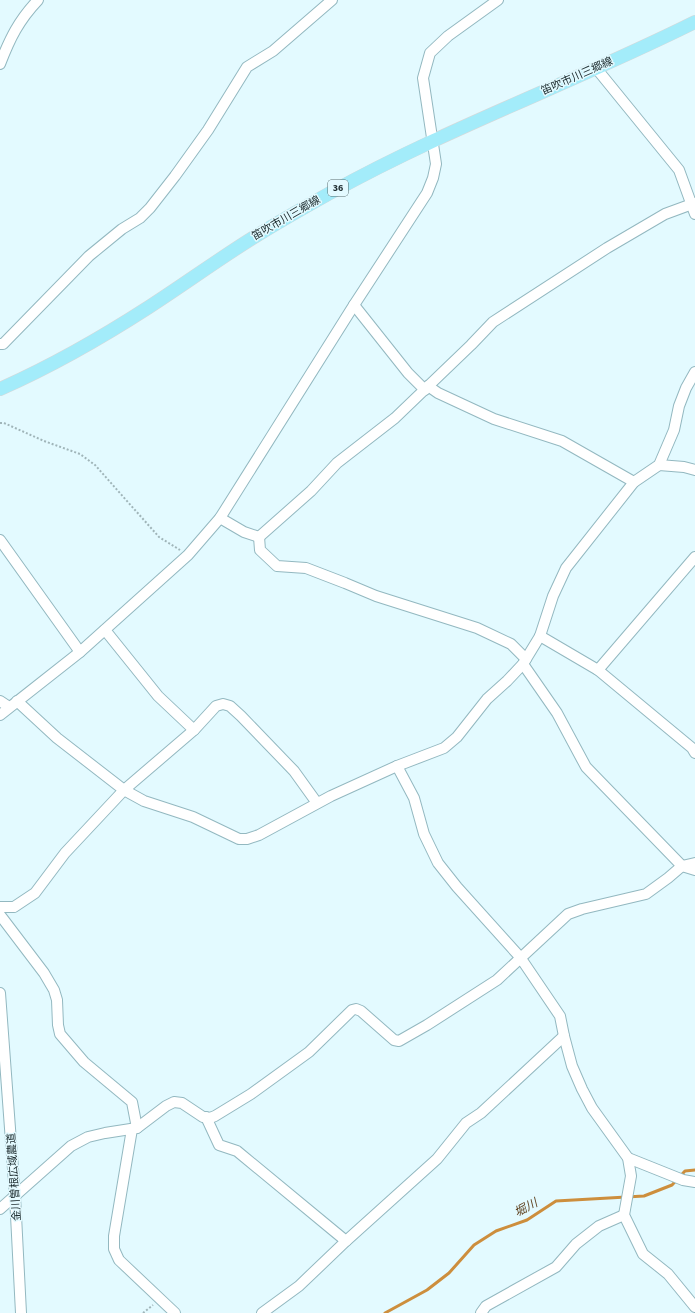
<svg xmlns="http://www.w3.org/2000/svg" width="695" height="1313" viewBox="0 0 695 1313" font-family="'Source Sans 3','Noto Sans JP',sans-serif">
	<style>
		.lines { fill: none; stroke-linecap: round; stroke-linejoin: round }
		.stream { stroke: #cd8e3d; stroke-width: 3 }
		.minor-casing { stroke: #93b8c0; stroke-width: 12 }
		.major-casing { stroke: #d6d9da; stroke-width: 14 }
		.path { stroke: #a0b5b9; stroke-width: 2; stroke-dasharray: 2 2; stroke-linecap: butt }
		.minor { stroke: #fff; stroke-width: 10 }
		.major { stroke: #a3ecfa; stroke-width: 13 }
		.labels { text-anchor: middle; dominant-baseline: central; stroke-width: 3; stroke-linejoin: round; paint-order: stroke }
		.shield { fill: #e3faff; stroke: #586a6d; stroke-width: 1 }
		.shield-label { font-size: 10px; font-weight: bold; fill: #1d2c2f }
		.street-label { font-size: 11px; fill: #1d2c2f; stroke: #e3faff }
		.water-label { font-size: 12px; font-style: italic; fill: #614524; stroke: #e3faff }
	</style>
	<rect width="100%" height="100%" fill="#e3faff"/>
	<g class="lines">
		<path class="stream" d="M385,1313L427,1290L449,1273L474,1245L496,1231L527,1220L556,1201L644,1196L672,1185L685,1171L695,1170"/>
		<g class="minor-casing">
			<g id="minor">
				<path d="M0,64C10,38 19,20 38,0"/>
				<path d="M596,68L679,170L695,214"/>
				<path d="M354,305L408,373L425,390"/>
				<path d="M0,344H3L89,256L122,229L140,218L150,208L175,176L208,130L247,67L273,51L332,0"/>
				<path d="M428,386L438,393L494,419L562,441L634,482"/>
				<path d="M659,465L684,467L695,470"/>
				<path d="M220,518L244,532L259,537"/>
				<path d="M259,537L311,491L337,463L395,418L471,345L493,322L607,248L665,214L695,203"/>
				<path d="M259,537L260,550L277,566L306,568L345,583L376,596L477,628L511,644L526,659"/>
				<path d="M0,540L80,652"/>
				<path d="M105,630L158,696L194,730"/>
				<path d="M540,636L598,670L692,748L695,753"/>
				<path d="M523,664L557,713L586,767L682,866L695,870"/>
				<path d="M598,670L695,557"/>
				<path d="M0,701L9,707"/>
				<path d="M17,701L57,738L124,790L144,801L193,817L239,839H247L259,835L331,796L397,766L444,748L457,737L487,699L507,681L523,664L540,636L553,596L566,568L634,482L659,465L674,430L679,406L686,388L695,372"/>
				<path d="M0,715L80,652L188,555L220,518L354,305L427,193L433,178L436,164L423,78L430,53L448,36L498,0"/>
				<path d="M397,766L414,798L424,834L438,863L457,887L520,957L560,1016L564,1036L572,1066L582,1089L592,1108L628,1158L631,1176L624,1215L643,1254L668,1274L695,1307"/>
				<path d="M0,907H14L35,893L65,853L124,790L194,730L216,706L223,704L230,706L241,716L294,771L317,803"/>
				<path d="M0,915L44,973L54,990L57,1000L58,1025L60,1034L84,1062L132,1102L137,1128"/>
				<path d="M0,993L15,1196L21,1313"/>
				<path d="M206,1117L219,1145L237,1151L346,1241"/>
				<path d="M132,1129L114,1236V1249L119,1260L175,1313"/>
				<path d="M628,1158L683,1180L695,1182"/>
				<path d="M0,1209L71,1146L88,1137L105,1133L137,1128L166,1106L174,1102L182,1103L203,1117L210,1118L215,1116L251,1094L309,1052L352,1010L356,1009L361,1011L394,1040L399,1041L427,1025L497,980L568,914L582,909L646,894L668,878L682,866L695,863"/>
				<path d="M262,1313L299,1286L346,1241L437,1159L466,1123L481,1113L564,1036"/>
				<path d="M481,1313L486,1306L556,1267L576,1244L599,1226L624,1215"/>
			</g>
		</g>
		<g class="major-casing">
			<path id="major" d="M0,389C52,366 101,338 149,307C183,285 216,261 251,239C277,223 303,208 330,193C447,128 575,82 695,22"/>
		</g>
		<g class="path">
			<path d="M0,423H4L44,441L80,454L95,465L159,537L180,550"/>
			<path d="M143,1313L153,1305"/>
		</g>
		<use href="#minor" class="minor"/>
		<use href="#major" class="major"/>
	</g>
	<g class="labels">
		<rect class="shield" x="328" y="180" width="20" height="16" rx="3"/>
		<g class="shield-label">
			<text x="338" y="188">36</text>
		</g>
		<g class="street-label">
			<text transform="translate(577 76) rotate(-24)">笛吹市川三郷線</text>
			<text transform="translate(286 218) rotate(-30)">笛吹市川三郷線</text>
			<text transform="translate(14 1177) rotate(-94)">金川曽根広域農道</text>
		</g>
		<g class="water-label">
			<text transform="translate(526 1208) rotate(-28)">堀川</text>
		</g>
	</g>
</svg>
